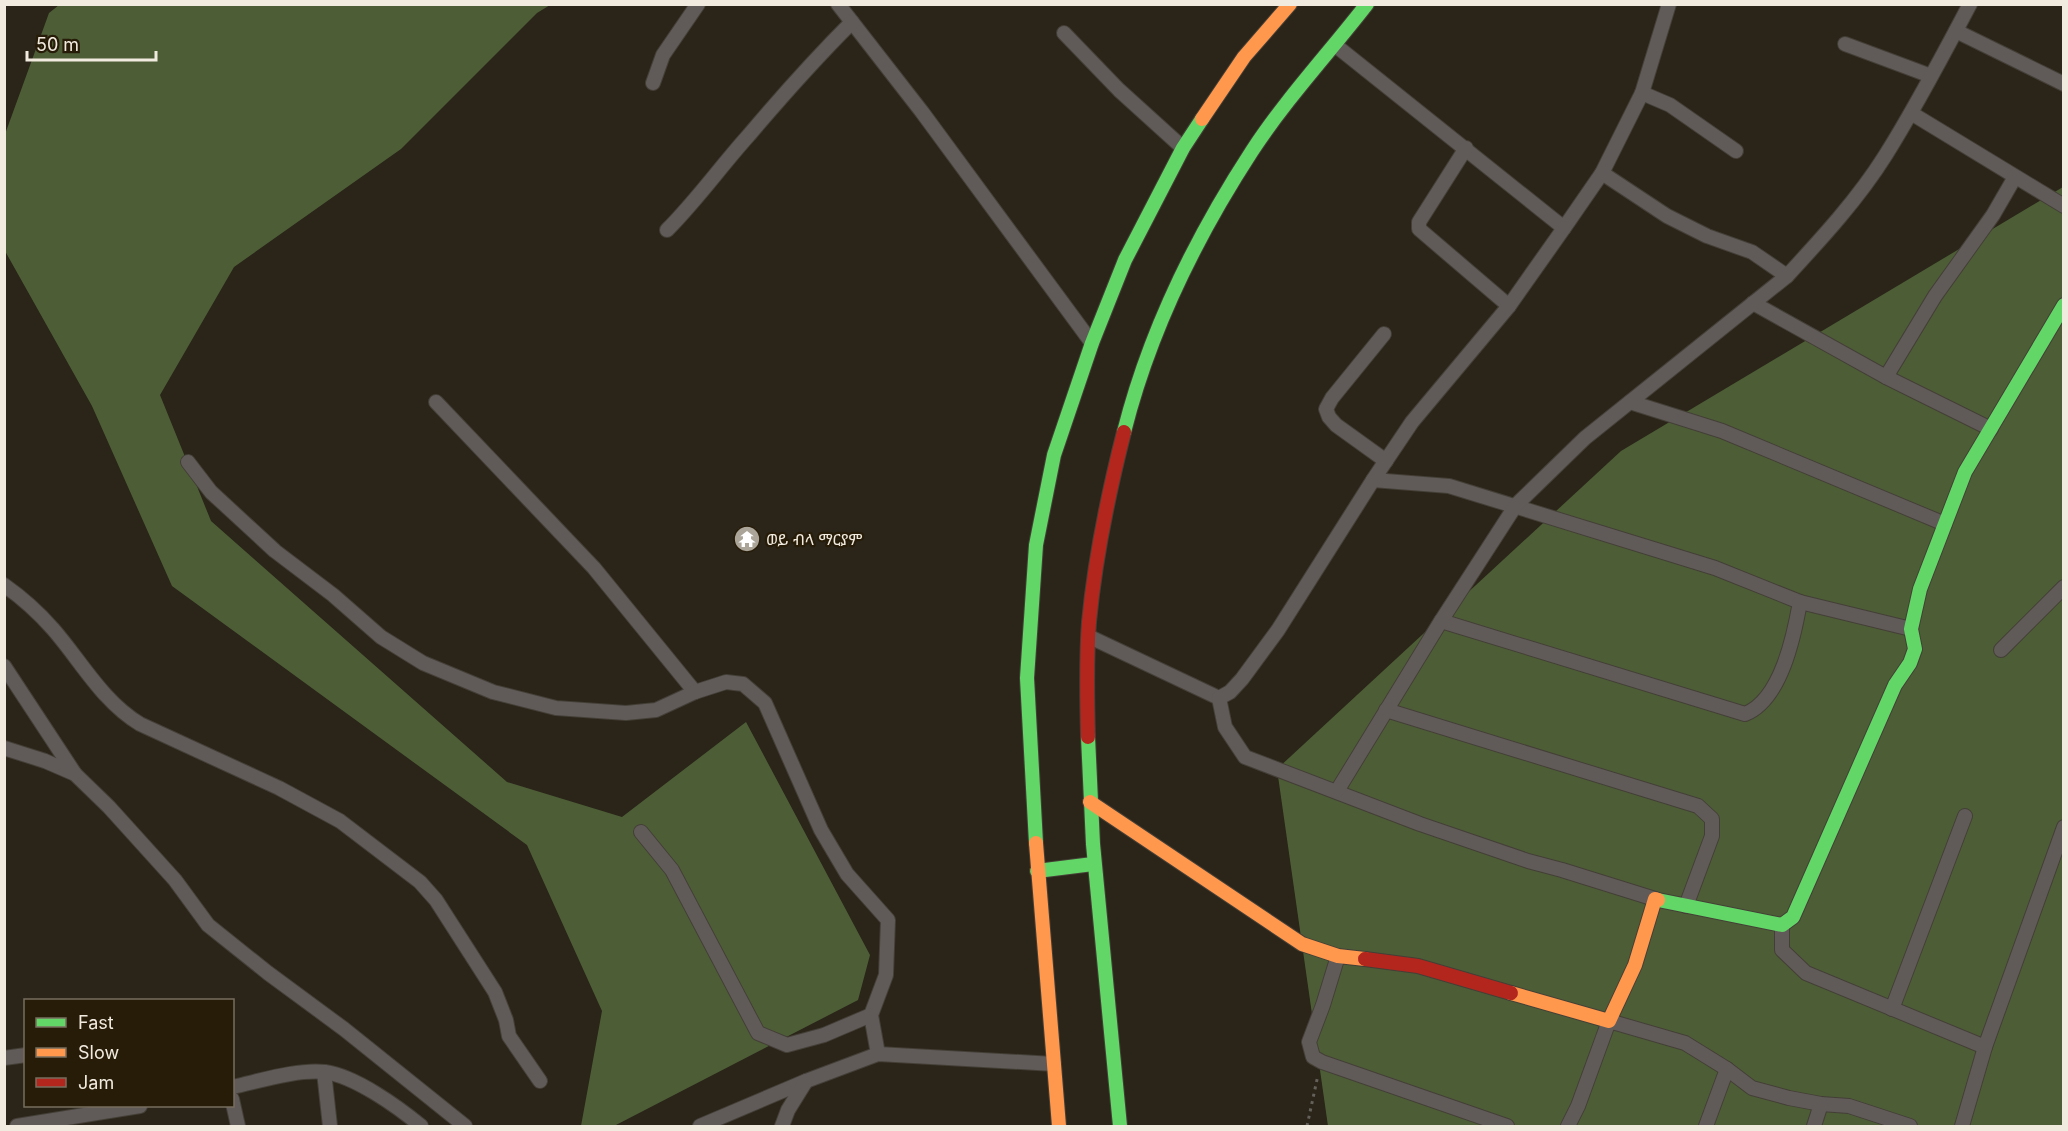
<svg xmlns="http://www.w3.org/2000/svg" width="2068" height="1131" viewBox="0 0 2068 1131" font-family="Inter,'Noto Sans Ethiopic',sans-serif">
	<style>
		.forest { fill: #4d5e37 }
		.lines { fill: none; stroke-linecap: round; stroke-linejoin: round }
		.street-casing { stroke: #443f36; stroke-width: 16 }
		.fast-casing { stroke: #443f36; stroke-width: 16 }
		.slow-casing { stroke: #443f36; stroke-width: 16 }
		.jam-casing { stroke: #443f36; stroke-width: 16 }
		.path { stroke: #64605a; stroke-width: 3; stroke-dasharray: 3 4.5; stroke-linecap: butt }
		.street { stroke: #605b59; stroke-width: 14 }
		.fast { stroke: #63d668; stroke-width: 14 }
		.slow { stroke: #ff974d; stroke-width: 14 }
		.jam { stroke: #b3261e; stroke-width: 14 }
		.labels { text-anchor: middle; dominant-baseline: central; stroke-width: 4.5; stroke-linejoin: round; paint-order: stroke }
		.poi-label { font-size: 16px; fill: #f1eade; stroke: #271c08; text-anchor: start }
	</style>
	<rect width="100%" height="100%" fill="#2a2419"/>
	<g class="forest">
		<path d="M59,5H550L537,13L401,149L234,267L160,395L211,521L507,782L622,817L746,722L870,955L858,1000L614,1126H581L602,1011L527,845L172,586L92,406L5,251L4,137L49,13Z"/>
		<path d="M2063,187V1126H1328L1277,769L1621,451Z"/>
	</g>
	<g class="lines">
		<g class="street-casing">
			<g id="street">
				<path d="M838,4L922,112L1092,343"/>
				<path d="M1956,31L2064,84"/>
				<path d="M1064,33L1119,90L1183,148"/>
				<path d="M1845,44L1931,76"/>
				<path d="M1335,45L1564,228L1602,173L1642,93L1669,4"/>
				<path d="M653,83L663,55L698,4"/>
				<path d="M1642,93L1670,105L1736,151"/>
				<path d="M1911,113L2064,206"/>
				<path d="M1466,148L1419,222V229L1509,306"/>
				<path d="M1602,173L1667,216L1707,236L1752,252L1787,276C1822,238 1858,199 1885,156C1916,107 1943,55 1970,4"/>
				<path d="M667,230C697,200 721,166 749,135C782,96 816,58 852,22"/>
				<path d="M1753,303L1886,377L1991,429"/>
				<path d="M1384,334L1332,398L1326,409L1329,417L1336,425L1386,461"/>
				<path d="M1886,377L1935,296L1993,215L2015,177"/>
				<path d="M436,402L594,568L695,692"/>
				<path d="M1630,402L1722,431L1945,524"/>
				<path d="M188,462L211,492L275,551L333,595L381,637L423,663L493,692L556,708L626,713L656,710L695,692L726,682L743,684L765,703L821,830L847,874L888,920L886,975L871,1015L878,1054"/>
				<path d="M1373,480L1449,486L1715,568L1800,602L1911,629"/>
				<path d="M4,585C21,597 39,613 53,629C81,661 102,701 140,724L279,788L340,821L420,882L436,900L495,992L506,1020L509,1036L540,1081"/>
				<path d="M1441,621L1745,714C1781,700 1794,636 1800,602"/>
				<path d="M1090,637L1219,698"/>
				<path d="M2001,650L2064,587"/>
				<path d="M4,666L75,774"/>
				<path d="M1219,698L1230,692L1242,679L1278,630L1373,480L1412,422L1509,306L1564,228"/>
				<path d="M1219,698L1225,727L1245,757L1420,824L1528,861L1562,870L1655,899"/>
				<path d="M1386,710L1698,806L1712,819V836L1686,906"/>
				<path d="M4,748L45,761L75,774L109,807L175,880L208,925L268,973L344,1029L465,1126"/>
				<path d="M1337,791L1441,621L1516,505L1585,438L1787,276"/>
				<path d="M641,832L672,870L758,1033L787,1045L824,1035L871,1015"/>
				<path d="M1782,925V950L1806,973L1985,1047"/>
				<path d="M1338,956L1323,1005L1309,1042L1313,1057L1322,1062L1507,1126"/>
				<path d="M1892,1009L1965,816"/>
				<path d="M4,1058L26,1055"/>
				<path d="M324,1072L330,1126"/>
				<path d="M232,1087C260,1081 297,1069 325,1072C355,1076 398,1107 421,1126"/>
				<path d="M232,1099L238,1126"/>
				<path d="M17,1126L140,1106"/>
				<path d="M700,1126L806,1081L878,1054L1054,1064"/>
				<path d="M782,1126L788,1110L806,1081"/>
				<path d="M1568,1126L1578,1106L1609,1021L1685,1043L1727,1069L1752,1088L1789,1098L1821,1104L1849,1106L1910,1126"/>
				<path d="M1706,1126L1727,1069"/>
				<path d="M1814,1126L1821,1104"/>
				<path d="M1962,1126L1985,1047L2064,827"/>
			</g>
		</g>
		<g class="fast-casing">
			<g id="fast">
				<path d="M1124,432C1149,333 1196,237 1252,151C1286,99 1329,53 1367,4"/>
				<path d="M1088,737L1093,844L1120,1126"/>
				<path d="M1036,843L1027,678L1036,545L1054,455L1092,343L1125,260L1183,148L1202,119"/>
				<path d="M1037,871L1093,864"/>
				<path d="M1658,900L1782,925L1793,917L1895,685L1910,663L1915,649L1911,629L1920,589L1965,472L2064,305"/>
			</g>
		</g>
		<g class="slow-casing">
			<g id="slow">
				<path d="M1202,119L1244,57L1290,4"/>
				<path d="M1090,802L1302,944L1338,956L1365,959"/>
				<path d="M1036,843L1059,1126"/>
				<path d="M1511,993L1609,1021L1635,965L1655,899L1658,900"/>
			</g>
		</g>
		<g class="jam-casing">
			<g id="jam">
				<path d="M1088,737C1087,699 1086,660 1089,622C1095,558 1108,495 1124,432"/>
				<path d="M1365,959L1418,966L1511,993"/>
			</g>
		</g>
		<path class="path" d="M1307,1126L1318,1075"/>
		<use href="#street" class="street"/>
		<use href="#fast" class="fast"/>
		<use href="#slow" class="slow"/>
		<use href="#jam" class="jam"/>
	</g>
	<defs>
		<g id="temple-disc" transform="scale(1.35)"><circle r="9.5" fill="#aba599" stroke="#271c08"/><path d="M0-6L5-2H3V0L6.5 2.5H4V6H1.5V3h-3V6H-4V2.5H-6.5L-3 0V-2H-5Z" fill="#fff"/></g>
	</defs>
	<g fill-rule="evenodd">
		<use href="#temple-disc" x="747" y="539"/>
	</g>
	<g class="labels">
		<g class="poi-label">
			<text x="766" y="539">ወይ ብላ ማርያም</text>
		</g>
	</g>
	<rect width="2068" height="1131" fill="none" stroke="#f1eade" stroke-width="12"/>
	<rect x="24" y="999" width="210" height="108" fill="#271c08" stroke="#786e5e" stroke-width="1.5"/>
	<rect x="36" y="1018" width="30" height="9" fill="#63d668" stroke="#786e5e" stroke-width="1.5"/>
	<text x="78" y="1029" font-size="18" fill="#f1eade">Fast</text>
	<rect x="36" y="1048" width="30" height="9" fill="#ff974d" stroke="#786e5e" stroke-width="1.5"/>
	<text x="78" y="1059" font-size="18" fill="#f1eade">Slow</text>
	<rect x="36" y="1078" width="30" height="9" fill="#b3261e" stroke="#786e5e" stroke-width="1.5"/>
	<text x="78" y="1089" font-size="18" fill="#f1eade">Jam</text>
	<path d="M27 51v9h129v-9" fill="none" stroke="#f1eade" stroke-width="3"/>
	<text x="36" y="51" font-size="18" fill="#f1eade" stroke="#271c08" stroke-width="4.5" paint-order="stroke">50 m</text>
</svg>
